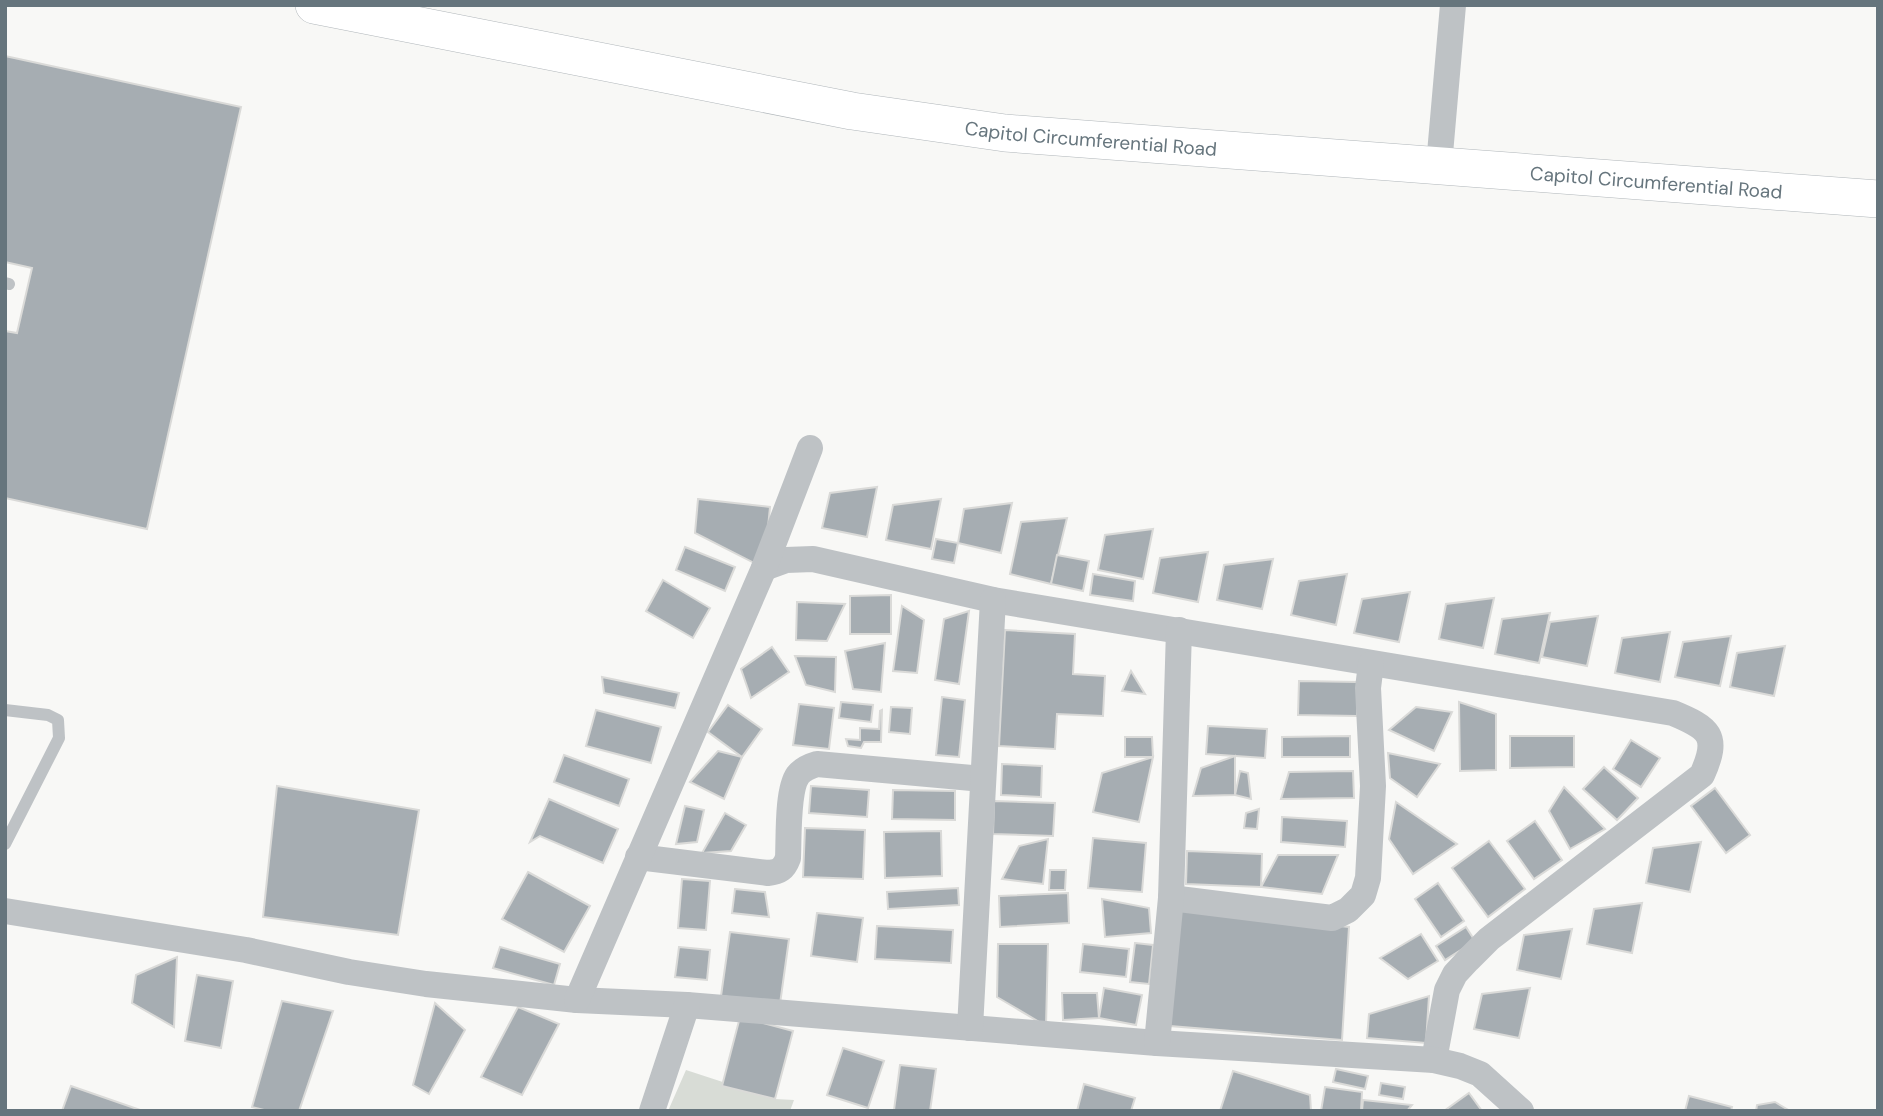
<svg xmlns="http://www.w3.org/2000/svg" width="1883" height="1116" viewBox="0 0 1883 1116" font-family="'DM Sans',sans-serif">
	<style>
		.green { fill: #d8dcd6 }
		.building { fill: #a6adb2; stroke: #dadad8; stroke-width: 2 }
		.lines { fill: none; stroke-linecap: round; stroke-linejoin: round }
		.secondary-casing { stroke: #b0b6ba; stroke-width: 38 }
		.service { stroke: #bec2c5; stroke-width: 12 }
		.minor { stroke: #bec2c5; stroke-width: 26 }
		.secondary { stroke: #fff; stroke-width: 37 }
		.labels { text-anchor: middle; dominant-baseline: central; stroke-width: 7; stroke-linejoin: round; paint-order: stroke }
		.street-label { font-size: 19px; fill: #66757d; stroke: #fff }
	</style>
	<rect width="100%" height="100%" fill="#f8f8f6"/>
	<path class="green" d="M686,1070L775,1099L794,1100L790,1111H668Z"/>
	<g class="building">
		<path d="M5,56L241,107L147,529L5,498V331L17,333L32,268L5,262Z"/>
		<path d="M877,487L867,537L822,528L830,493Z"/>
		<path d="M698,499L770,507L764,568L695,533Z"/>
		<path d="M941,499L931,549L886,540L893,505Z"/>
		<path d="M1012,503L1001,553L958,543L964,509Z"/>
		<path d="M1067,518L1051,584L1010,574L1021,522Z"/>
		<path d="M1153,529L1143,579L1098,570L1105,535Z"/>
		<path d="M936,539L958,543L954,563L932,559Z"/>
		<path d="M685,547L735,567L725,591L676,570Z"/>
		<path d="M1208,552L1198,602L1153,593L1160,558Z"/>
		<path d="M1057,555L1089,561L1083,591L1051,584Z"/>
		<path d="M1273,559L1262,609L1217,600L1224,565Z"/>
		<path d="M1093,574L1135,581L1133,601L1090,595Z"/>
		<path d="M1347,574L1336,625L1291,615L1299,581Z"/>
		<path d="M663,580L710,608L693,638L646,611Z"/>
		<path d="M1410,592L1399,642L1354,633L1362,599Z"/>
		<path d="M891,595V634H850V596Z"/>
		<path d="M1494,598L1483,648L1439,639L1446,604Z"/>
		<path d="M797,602L845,604L827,641L796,640Z"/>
		<path d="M902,606L924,620L917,673L893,671Z"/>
		<path d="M969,611L959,684L935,680L944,619Z"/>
		<path d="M1550,613L1539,663L1495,654L1502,619Z"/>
		<path d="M1598,616L1587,666L1542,657L1550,622Z"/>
		<path d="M1005,630L1075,634L1073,674L1105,676L1103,716L1057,714L1055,749L999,746Z"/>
		<path d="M1670,632L1660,682L1615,673L1622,638Z"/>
		<path d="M1731,636L1720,686L1675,677L1683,642Z"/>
		<path d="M885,643L881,692L853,689L845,651Z"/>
		<path d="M1785,646L1774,696L1730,687L1737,653Z"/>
		<path d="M772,647L789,672L751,698L741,669Z"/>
		<path d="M795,656L836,657L835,692L806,685Z"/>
		<path d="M1131,671L1145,694L1122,691Z"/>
		<path d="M602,677L679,693L675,708L604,693Z"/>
		<path d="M1299,681L1358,682L1357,716L1298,715Z"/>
		<path d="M942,697L965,700L959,757L936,755Z"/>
		<path d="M841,702L873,705L871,722L839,718Z"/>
		<path d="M1459,702L1496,714V770L1460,771Z"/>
		<path d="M799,704L834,708L829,749L793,745Z"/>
		<path d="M728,705L762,729L742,757L708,732Z"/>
		<path d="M891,707L912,708L910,734L889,732Z"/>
		<path d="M1416,707L1452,712L1434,751L1389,730Z"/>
		<path d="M596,710L661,727L651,763L586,746Z"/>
		<path d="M882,710L881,742H864L861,748L848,746L846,739L860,740V728L879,729L880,711Z"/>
		<path d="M1208,726L1267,729L1265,758L1206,754Z"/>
		<path d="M1350,736V757H1282V737Z"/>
		<path d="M1510,736H1574V767L1510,768Z"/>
		<path d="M1125,737H1152L1153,757H1125Z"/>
		<path d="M1631,740L1660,758L1641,787L1613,769Z"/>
		<path d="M718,751L742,757L724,799L690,782Z"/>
		<path d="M1388,753L1440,764L1417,797L1390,778Z"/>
		<path d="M564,755L629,779L619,806L554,782Z"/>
		<path d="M1235,756V795L1193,796L1201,768Z"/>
		<path d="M1153,757L1139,822L1093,812L1102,773Z"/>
		<path d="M1002,764L1042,766L1041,797L1001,795Z"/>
		<path d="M1604,767L1638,798L1617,820L1583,789Z"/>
		<path d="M1240,771L1248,773L1251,799L1235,795Z"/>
		<path d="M1353,771L1354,798L1281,799L1289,772Z"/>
		<path d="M277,786L419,810L398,935L263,917Z"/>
		<path d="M811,786L869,790L867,817L809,813Z"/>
		<path d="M1564,787L1605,829L1570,849L1549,811Z"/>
		<path d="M1715,788L1750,835L1726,853L1691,806Z"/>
		<path d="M893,790L955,791V820L892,819Z"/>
		<path d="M549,799L618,829L603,863L540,836L530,842Z"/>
		<path d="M994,801L1055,803L1053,836L993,834Z"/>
		<path d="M1396,802L1457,844L1413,874L1389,839Z"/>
		<path d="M685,806L704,810L697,842L676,844Z"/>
		<path d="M1259,809L1257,829L1244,828L1246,813Z"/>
		<path d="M725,813L746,825L731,851L702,853Z"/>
		<path d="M1282,817L1347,821L1345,847L1281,842Z"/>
		<path d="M1535,821L1562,860L1534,879L1507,841Z"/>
		<path d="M805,828L865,830L863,879L803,877Z"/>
		<path d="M941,831L942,876L885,878L884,832Z"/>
		<path d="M1093,838L1146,843L1142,892L1088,888Z"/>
		<path d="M1048,839L1043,884L1002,879L1019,846Z"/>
		<path d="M1489,841L1525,889L1488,917L1452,868Z"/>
		<path d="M1701,842L1690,892L1646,883L1653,848Z"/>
		<path d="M1187,851L1262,854L1261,887L1186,884Z"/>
		<path d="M1278,855H1338L1322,894L1261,887Z"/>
		<path d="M1050,870H1066L1065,890H1049Z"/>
		<path d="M528,872L590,906L564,952L502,919Z"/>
		<path d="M682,879L710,881L706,930L678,928Z"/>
		<path d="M1438,883L1464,921L1441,937L1415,899Z"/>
		<path d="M958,888L959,905L888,909L887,892Z"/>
		<path d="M735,889L765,892L769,917L732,913Z"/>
		<path d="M1068,893L1069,923L1000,927L999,896Z"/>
		<path d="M1102,899L1149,908L1151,933L1105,937Z"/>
		<path d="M1642,903L1632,953L1587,944L1594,909Z"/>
		<path d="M1180,908L1349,927L1342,1040L1170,1026Z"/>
		<path d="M817,913L863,918L857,962L811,956Z"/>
		<path d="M877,926L953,930L951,963L875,959Z"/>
		<path d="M1466,927L1475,941L1445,960L1436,946Z"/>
		<path d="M1572,929L1561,979L1517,970L1524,935Z"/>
		<path d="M730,932L789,939L780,1004L721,996Z"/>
		<path d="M1421,934L1438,961L1408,979L1380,958Z"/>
		<path d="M1135,943L1153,945L1149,984L1130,982Z"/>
		<path d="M998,944H1048L1046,1026L997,997Z"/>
		<path d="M1083,944L1129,949L1126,977L1080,972Z"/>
		<path d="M500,947L560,964L554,985L493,968Z"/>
		<path d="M679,947L710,950L707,980L675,977Z"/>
		<path d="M177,957L174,1027L132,1003L136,975Z"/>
		<path d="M197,975L233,981L221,1048L185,1041Z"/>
		<path d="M1104,988L1142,995L1136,1025L1099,1018Z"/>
		<path d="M1530,988L1519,1038L1474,1029L1482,994Z"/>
		<path d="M1062,993H1097L1099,1018L1063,1020Z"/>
		<path d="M1429,996L1426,1043L1367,1038L1369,1014Z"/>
		<path d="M282,1001L333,1011L299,1111H268L252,1107Z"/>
		<path d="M435,1003L465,1030L429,1094L413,1085Z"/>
		<path d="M518,1007L559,1024L522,1095L481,1077Z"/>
		<path d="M740,1017L793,1031L775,1099L722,1086Z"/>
		<path d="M843,1048L884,1061L868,1108L827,1095Z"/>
		<path d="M900,1065L936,1069L930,1111L894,1110Z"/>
		<path d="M1336,1069L1368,1076L1365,1089L1333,1082Z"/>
		<path d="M1233,1071L1310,1095L1311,1111H1220Z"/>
		<path d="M1381,1083L1405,1087L1403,1099L1379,1095Z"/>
		<path d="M1084,1084L1135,1098L1131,1111H1077Z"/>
		<path d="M71,1086L143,1111H62Z"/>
		<path d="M1325,1087L1362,1092L1361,1111H1321Z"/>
		<path d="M1469,1093L1482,1111H1444Z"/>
		<path d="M1689,1096L1732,1107L1731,1111H1685Z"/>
		<path d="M1363,1100L1412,1105L1407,1111H1362Z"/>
		<path d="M1775,1102L1790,1111H1756L1757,1105Z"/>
	</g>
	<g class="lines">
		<g class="secondary-casing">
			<g id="secondary">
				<path id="s1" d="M314,5L852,111L1005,133L1878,199"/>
			</g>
		</g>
		<g class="service">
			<path d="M5,283L9,284"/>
			<path d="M5,710L48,715L58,720L59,738L5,844"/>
		</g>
		<g class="minor">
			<path d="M1439,165L1453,5"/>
			<path d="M764,568L786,560L813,559L993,600L1673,713C1709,728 1720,735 1702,775L1489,939L1468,960L1455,974L1447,990L1434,1060"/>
			<path d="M638,857L768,873C779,872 784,869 788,858C789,838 787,790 798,775C803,769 810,766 817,764L983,779"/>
			<path d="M1171,898L1332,918L1348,910L1363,895L1368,878L1373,786L1368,688L1371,664"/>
			<path d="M5,911L246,950L349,972L426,984L577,1000L687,1005L1157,1043L1434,1060L1460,1066L1480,1074L1521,1111"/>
			<path d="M577,1000L764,568L810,448"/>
			<path d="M970,1028L993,600"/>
			<path d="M1157,1043L1171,898L1179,630"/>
			<path d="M652,1111L687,1005"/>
		</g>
		<use href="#secondary" class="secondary"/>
	</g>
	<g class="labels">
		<g class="street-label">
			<text stroke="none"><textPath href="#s1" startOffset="789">Capitol Circumferential Road</textPath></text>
			<text stroke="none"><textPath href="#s1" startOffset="1356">Capitol Circumferential Road</textPath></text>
		</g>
	</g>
	<rect width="1883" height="1116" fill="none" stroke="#66757d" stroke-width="14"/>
</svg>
